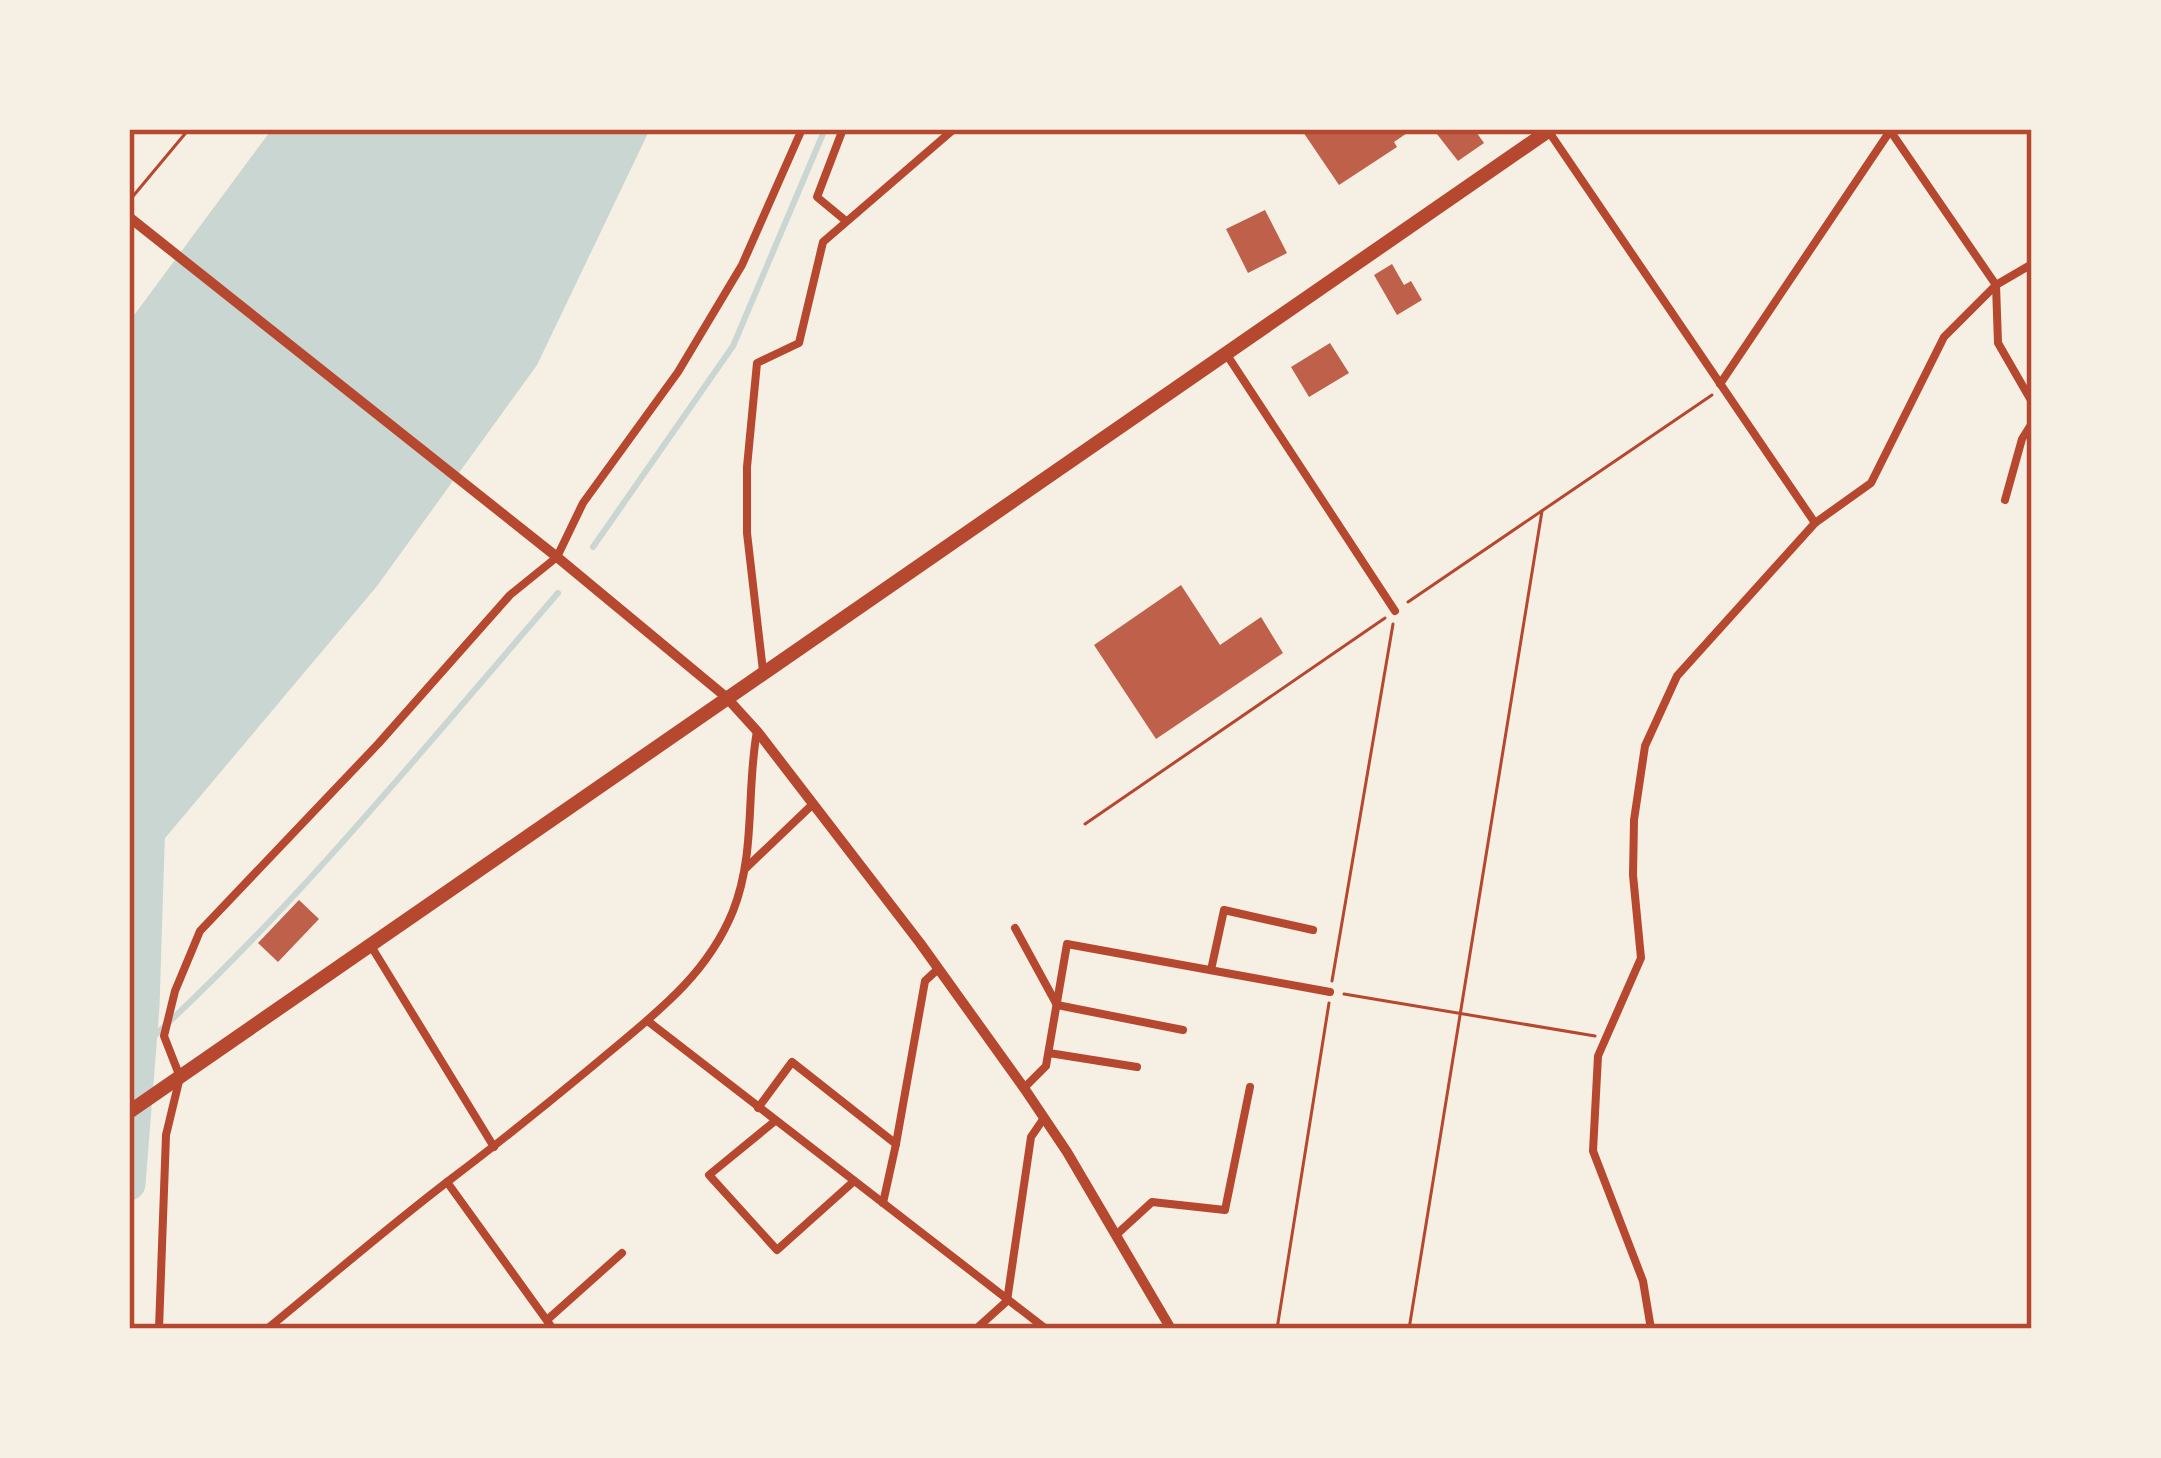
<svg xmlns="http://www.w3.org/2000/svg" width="2161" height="1458" viewBox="0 0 2161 1458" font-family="Helvetica,sans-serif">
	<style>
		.water { fill: #c9d6d2 }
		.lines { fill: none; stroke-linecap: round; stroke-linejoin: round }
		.stream { stroke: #c9d6d2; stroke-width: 6 }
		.river { stroke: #c9d6d2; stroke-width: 33 }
		.building { fill: #bf614a }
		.path { stroke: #b5482f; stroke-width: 3 }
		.minor { stroke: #b5482f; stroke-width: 8 }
		.secondary { stroke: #b5482f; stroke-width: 10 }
		.trunk { stroke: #b5482f; stroke-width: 14 }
		.neatline { fill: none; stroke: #b5482f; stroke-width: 4.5 }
	</style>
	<rect width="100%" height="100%" fill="#f6efe4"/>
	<path class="water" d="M272,129H650L537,365L377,586L129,881V322Z"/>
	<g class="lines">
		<g class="stream">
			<path d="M593,547L733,346L825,129"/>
			<path d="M140,1049C293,910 423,749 558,593"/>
		</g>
		<path class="river" d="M129,1184L143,1006L149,815"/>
	</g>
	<g class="building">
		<path d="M1301,129H1413L1394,142L1397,147L1339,185Z"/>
		<path d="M1433,129H1474L1484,143L1458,161Z"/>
		<path d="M1265,210L1287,253L1248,273L1226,229Z"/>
		<path d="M1392,264L1404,285L1411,281L1422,300L1397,315L1374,275Z"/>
		<path d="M1330,343L1349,373L1309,397L1291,367Z"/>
		<path d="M1181,585L1220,645L1261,617L1283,653L1156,739L1094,645Z"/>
		<path d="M299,900L319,919L278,962L258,943Z"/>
	</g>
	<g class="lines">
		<g class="path">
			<path d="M129,201L189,129"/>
			<path d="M1408,602L1712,395"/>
			<path d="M1085,824L1385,618"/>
			<path d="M1332,981L1393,624"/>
			<path d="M1344,994L1595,1036"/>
			<path d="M1277,1329L1329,1003"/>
			<path d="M1409,1329L1542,511"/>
		</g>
		<g class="minor">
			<path d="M843,129L817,197L846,221"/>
			<path d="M1547,129L1815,523"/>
			<path d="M1889,129L1996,285L1998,343L2032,402"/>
			<path d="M1225,352L1395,611"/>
			<path d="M1720,384L1890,131"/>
			<path d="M2005,500L2022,439L2032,423"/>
			<path d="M763,671L747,533V467L757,363L799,343L823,242L954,129"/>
			<path d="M746,868L813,804"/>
			<path d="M1015,928L1057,1005L1183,1030"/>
			<path d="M371,946L494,1147"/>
			<path d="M1211,970L1224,910L1313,930"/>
			<path d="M649,1022L1046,1329"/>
			<path d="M1049,1053L1137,1067"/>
			<path d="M1024,1088L1046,1066L1067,944L1330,992"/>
			<path d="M758,1108L792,1062L896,1144L883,1203"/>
			<path d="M775,1121L709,1175L777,1250L853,1182"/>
			<path d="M896,1144L925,981L938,969"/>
			<path d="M447,1182L553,1329"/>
			<path d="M1116,1235L1152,1202L1225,1210L1250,1087"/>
			<path d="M547,1320L622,1253"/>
			<path d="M159,1329L166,1135L180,1077L164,1036L175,991L200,931L378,744L510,595L557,557L583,503L678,372L742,265L802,129"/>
			<path d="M267,1329C328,1279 388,1227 451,1179C500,1142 547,1104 594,1065C648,1019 705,980 733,911C756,853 746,791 757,731"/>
			<path d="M976,1329L1007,1301L1031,1137L1044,1118"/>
			<path d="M1651,1329L1643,1281L1593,1151L1598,1056L1641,958L1633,875L1634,820L1645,746L1677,676L1815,523L1871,483L1944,337L1996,285L2032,264"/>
		</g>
		<path class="secondary" d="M129,217L557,557L726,697L757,731L920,943L1024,1088L1067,1152L1171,1329"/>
		<path class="trunk" d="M129,1112L1551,129"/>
	</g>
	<rect width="2161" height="1458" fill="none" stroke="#f6efe4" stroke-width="264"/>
	<rect x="132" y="132" width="1897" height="1194" class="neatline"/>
</svg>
